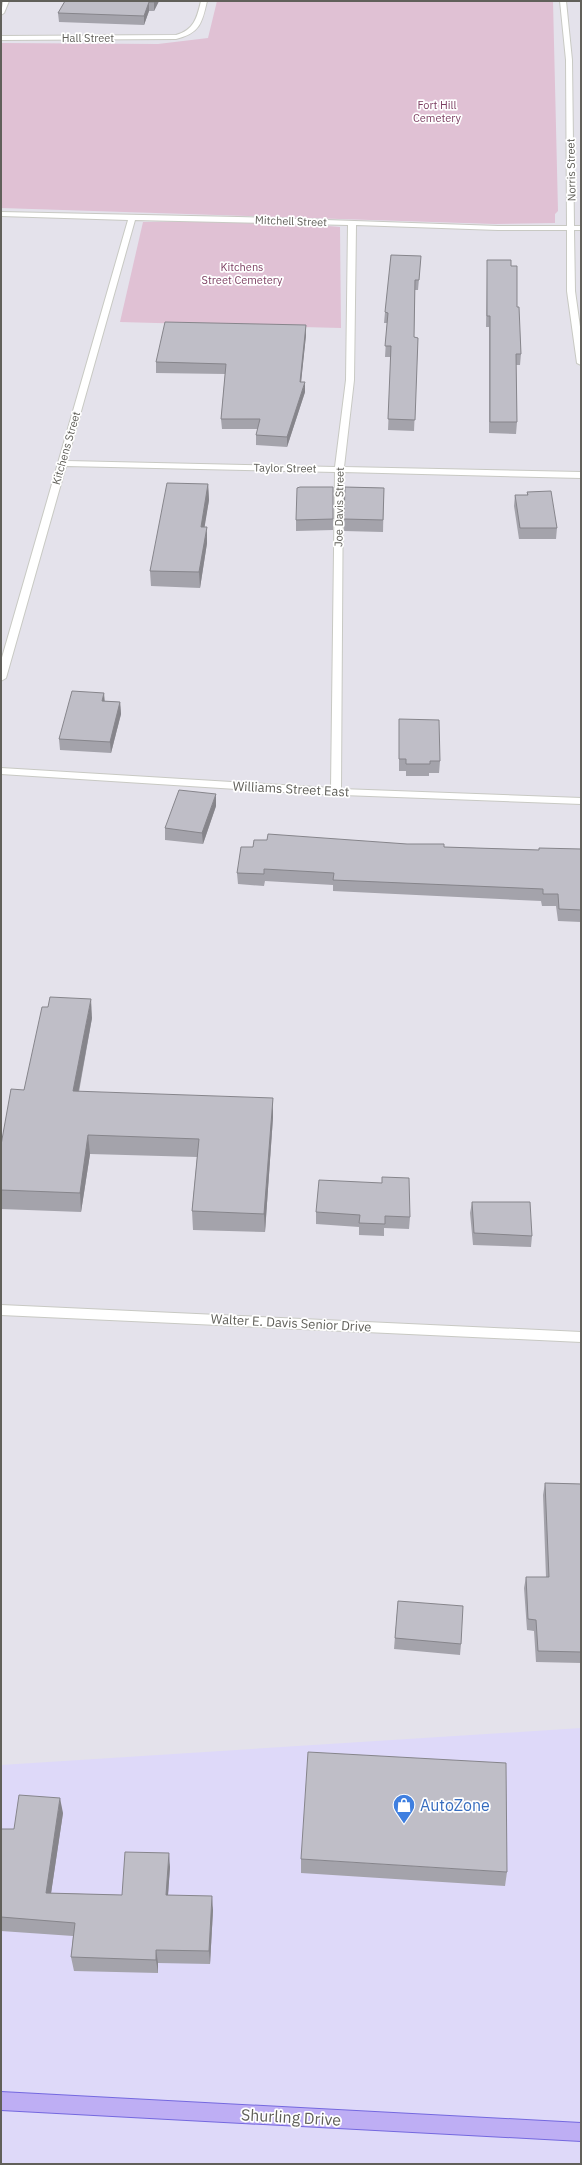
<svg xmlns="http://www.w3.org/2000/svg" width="582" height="2165" viewBox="0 0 582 2165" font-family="'IBM Plex Sans',sans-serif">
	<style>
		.commercial { fill: #ded9f9 }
		.green { fill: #e0c1d4 }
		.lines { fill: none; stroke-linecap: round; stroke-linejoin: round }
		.street-casing { stroke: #c8c9c3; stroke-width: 2 }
		.primary-casing { stroke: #7468df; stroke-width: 2 }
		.street { fill: #fff; fill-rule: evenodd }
		.primary { fill: #beaef4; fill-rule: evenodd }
		.wall { fill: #a4a3ab }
		.shaded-wall { fill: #86858b }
		.building { fill: #bfbec7; stroke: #86858b }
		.labels { text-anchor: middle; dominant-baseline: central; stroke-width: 3.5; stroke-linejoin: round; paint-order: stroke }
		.far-street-label { font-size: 11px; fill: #61605a; stroke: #fff }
		.far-park-label { font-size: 11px; fill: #7c3e61; stroke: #fff }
		.street-label { font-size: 13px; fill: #61605a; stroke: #fff }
		.near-shop-label { font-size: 16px; fill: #366cbe; stroke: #fff; text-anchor: start }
		.near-street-label { font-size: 16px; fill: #61605a; stroke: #fff }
	</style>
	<rect width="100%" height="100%" fill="#e4e2eb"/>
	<path class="commercial" d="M581,1728V2164H1V1765Z"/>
	<g class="green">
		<path d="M217,1H553L558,211L555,214V223L495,224L1,208V43L158,44L208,38Z"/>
		<path d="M198,221L293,223L340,227L341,328L120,322L143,222Z"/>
	</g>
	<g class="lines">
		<g class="street-casing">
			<g id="street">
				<path d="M3,1H9L4,13L1,15Z"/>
				<path d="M201,1H207C202,23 200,33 176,39L1,40V36L176,35C194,30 197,18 201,1Z"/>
				<path d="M560,1H566L572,60L574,226H581V230H574L575,291L581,334V365L577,363L567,291V230H498L356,225L354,380L344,467L581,472V478L343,472L341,789L581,798V804L316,794L1,774V768L331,788L335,472L66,466L6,678L1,681V661L128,220L1,216V212L238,217L498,226H567L566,60ZM135,220L348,225L346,380L335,467L67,461Z"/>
				<path d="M1,1305L581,1332V1342L1,1315Z"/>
			</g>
		</g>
		<g class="primary-casing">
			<path id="primary" d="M1,2092L581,2123V2141L1,2110Z"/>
		</g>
		<use href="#street" class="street"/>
		<use href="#primary" class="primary"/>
	</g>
	<g class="wall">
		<path d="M65,1H159L154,11H149L144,25L59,22L58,13Z"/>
		<path d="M487,260L511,266L517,307L521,354L520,365H516L517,422L516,434L489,433V327H486L487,270Z"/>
		<path d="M420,267L418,290H415L414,337L418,338L414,431L388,430L391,357H385L387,323H384L385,312Z"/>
		<path d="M306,325V335L301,382L305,392L287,447L256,445V435L258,429H222L221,419L225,374L156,373V362Z"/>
		<path d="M208,484L209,500L204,527L207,543L200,588L151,586L150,571Z"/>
		<path d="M333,487V530L296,531V520Z"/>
		<path d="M345,487L384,488L383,532L344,531Z"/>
		<path d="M527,492L557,528L556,539H519L514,506L515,495H527Z"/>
		<path d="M105,701L120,702L121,714L111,753L60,750L59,739Z"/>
		<path d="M399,719L440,761L439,773H429V776H406V771H399Z"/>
		<path d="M216,806L203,844L165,840V828Z"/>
		<path d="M253,847H444L539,850L581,849V922L558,921L556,906H542L541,901L333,891V885L265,881L264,886L238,884L237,873Z"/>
		<path d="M92,1018L79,1092L273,1117L265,1232L193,1230L192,1211L197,1157L90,1154L81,1212L1,1209V1145L24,1090Z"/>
		<path d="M472,1202L532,1236L531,1247L473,1245L470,1213Z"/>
		<path d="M316,1212L410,1217L409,1229L384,1228V1236L359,1235V1227L316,1224Z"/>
		<path d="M545,1483L581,1484V1663L536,1662L534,1631L527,1630L524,1588L526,1577H546L543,1495Z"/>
		<path d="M398,1601L461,1644L460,1655L394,1649Z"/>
		<path d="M63,1813L51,1893L122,1895L170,1867L168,1895L213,1910L210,1964L158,1963V1973L74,1971L71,1957L73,1936L1,1931V1829H14Z"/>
		<path d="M301,1859L507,1872L505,1886L301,1873Z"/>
	</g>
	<g class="shaded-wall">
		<path d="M154,1H159L154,11Z"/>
		<path d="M149,2V11L144,25V16Z"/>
		<path d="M306,325V335L300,392V382Z"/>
		<path d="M305,382V392L287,447V437Z"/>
		<path d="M208,484L209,500L202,543L201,527Z"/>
		<path d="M207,527V543L200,588L199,572Z"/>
		<path d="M104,693L105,704L102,701Z"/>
		<path d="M120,702L121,714L111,753L110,742Z"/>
		<path d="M216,794V806L203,844L202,833Z"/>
		<path d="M91,999L92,1018L75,1110L73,1091Z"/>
		<path d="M273,1098V1117L265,1232L264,1214Z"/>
		<path d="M88,1135L90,1154L81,1212L80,1193Z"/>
		<path d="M60,1798L63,1813L49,1907L46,1893Z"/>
		<path d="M169,1853L170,1867L167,1909L166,1895Z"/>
		<path d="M212,1896L213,1910L210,1964L209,1951Z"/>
		<path d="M156,1950L158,1963V1973L156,1960Z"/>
	</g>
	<g class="building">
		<path d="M65,1H154V2H149L144,16L58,13Z"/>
		<path d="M391,255L421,256L419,280H415L414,337L418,338L415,420L388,419L391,346H385L388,313L385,312Z"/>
		<path d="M487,260H511V266H517V307H519L521,354H516L517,422H490V316H487Z"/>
		<path d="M165,322L306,325L300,382H305L287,437L256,435L260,419H221L226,364L156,362Z"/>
		<path d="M167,483L208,484L201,527H207L199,572L150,571Z"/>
		<path d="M300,487H333V519L296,520L297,488Z"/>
		<path d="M345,487L384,488L383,520L344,519Z"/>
		<path d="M551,491L557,528H520L515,495H528L527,492Z"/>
		<path d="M72,691L104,693L102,701L120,702L110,742L59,739Z"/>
		<path d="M399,719L439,720L440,761H430V764H406V759H399Z"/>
		<path d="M179,790L216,794L202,833L165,828Z"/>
		<path d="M268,834L407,844H444V847L539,850V848L581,849V910L559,909L558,894H543V889L333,880L334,873L264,869V874L237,873L241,847H253L254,840H267Z"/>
		<path d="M50,997L91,999L73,1091L273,1098L264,1214L192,1211L199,1139L88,1135L80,1193L1,1190V1145L11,1089L24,1090L42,1007H48Z"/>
		<path d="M382,1177L409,1178L410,1217L385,1216V1224L359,1223L360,1215L316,1212L319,1180L382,1183Z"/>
		<path d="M472,1202H530L532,1236L474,1233Z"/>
		<path d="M545,1483L581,1484V1652L538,1651L536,1620L528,1619L526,1577H549Z"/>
		<path d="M398,1601L463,1606L461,1644L395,1638Z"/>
		<path d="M308,1752L506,1763L507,1872L301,1859Z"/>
		<path d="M19,1795L60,1798L46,1893L122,1895L125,1852L169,1853L166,1895L212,1896L209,1951L156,1950V1960L71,1957L75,1923L1,1917V1829H14Z"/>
	</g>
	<defs>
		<g id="shop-pin" transform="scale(1.15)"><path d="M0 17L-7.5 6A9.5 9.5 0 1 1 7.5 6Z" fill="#3f7fe0" stroke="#fff"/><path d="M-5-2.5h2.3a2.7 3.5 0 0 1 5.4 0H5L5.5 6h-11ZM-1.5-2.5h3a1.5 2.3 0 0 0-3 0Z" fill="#fff"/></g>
	</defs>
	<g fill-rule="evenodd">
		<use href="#shop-pin" x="404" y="1805"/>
	</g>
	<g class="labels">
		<g class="far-street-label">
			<text x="88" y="38">Hall Street</text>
			<text transform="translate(571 170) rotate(-91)">Norris Street</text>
			<text transform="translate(291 221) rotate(2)">Mitchell Street</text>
			<text transform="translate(66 448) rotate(-74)">Kitchens Street</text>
			<text transform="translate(285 468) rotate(1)">Taylor Street</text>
			<text transform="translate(339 507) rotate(-89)">Joe Davis Street</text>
		</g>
		<g class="far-park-label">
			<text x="437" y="105">Fort Hill<tspan x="437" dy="13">Cemetery</tspan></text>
			<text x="242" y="267">Kitchens<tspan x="242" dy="13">Street Cemetery</tspan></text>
		</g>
		<g class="street-label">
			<text transform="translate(291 789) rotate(3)">Williams Street East</text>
			<text transform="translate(291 1323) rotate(3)">Walter E. Davis Senior Drive</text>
		</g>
		<g class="near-shop-label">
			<text x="420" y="1805">AutoZone</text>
		</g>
		<g class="near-street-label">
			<text transform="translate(291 2117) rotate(3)">Shurling Drive</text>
		</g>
	</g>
	<rect width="582" height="2165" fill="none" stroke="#61605a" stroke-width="4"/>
</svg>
